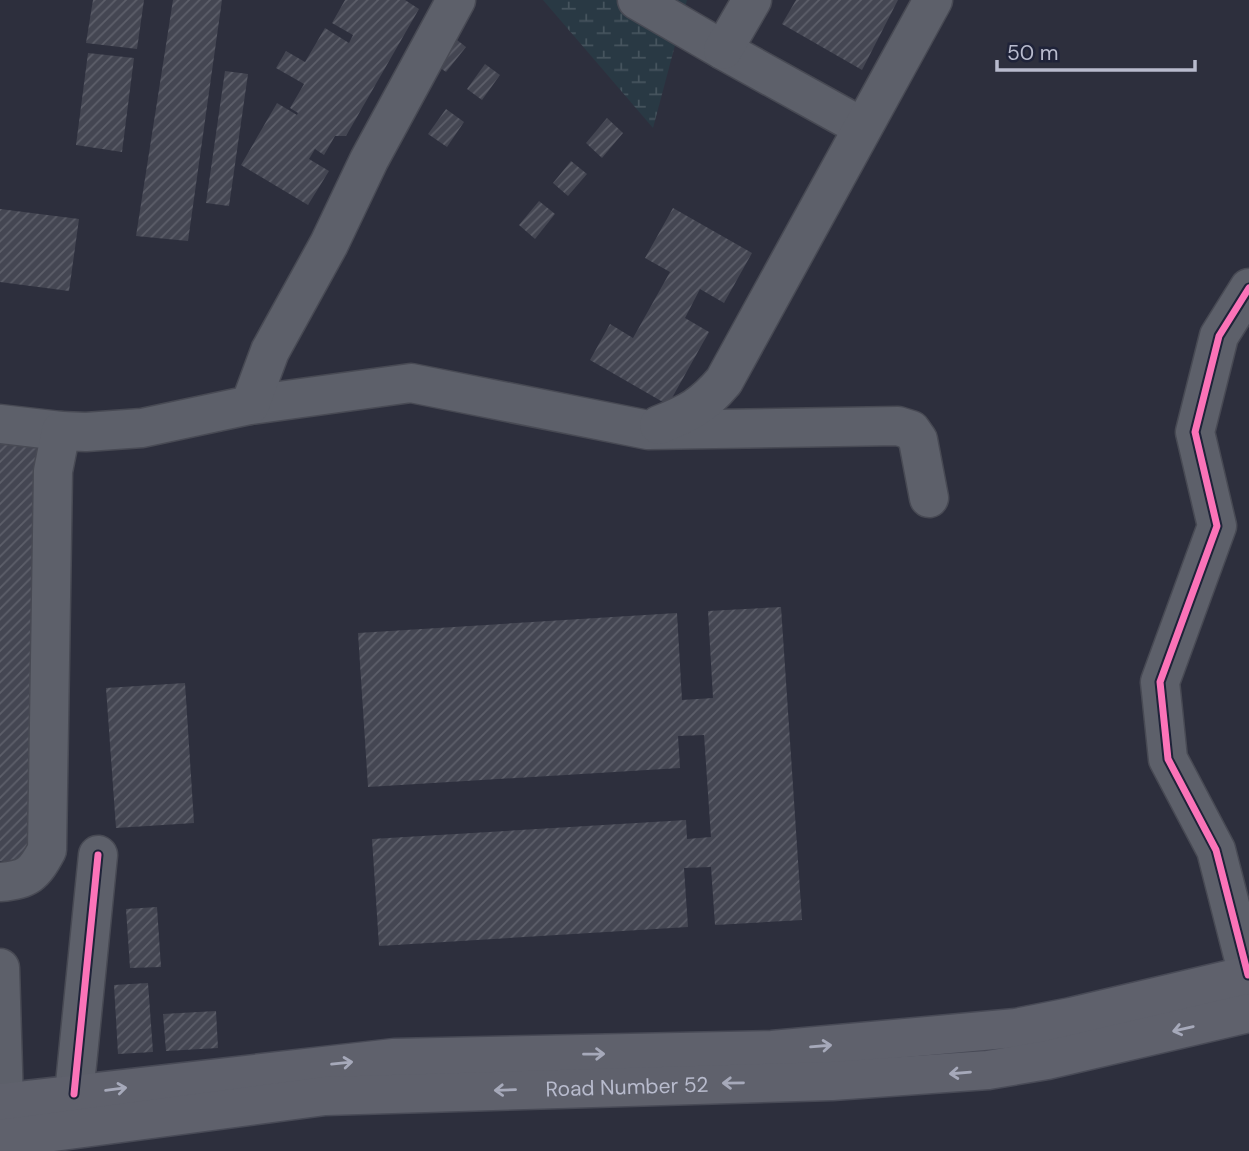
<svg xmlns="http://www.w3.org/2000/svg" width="1249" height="1151" viewBox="0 0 1249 1151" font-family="'DM Sans',sans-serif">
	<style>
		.wetland { fill: url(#wetland-marsh) }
		.building { fill: url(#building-hatch) }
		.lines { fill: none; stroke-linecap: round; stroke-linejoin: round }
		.minor-casing { stroke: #484a54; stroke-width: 41 }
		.major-casing { stroke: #484a56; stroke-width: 41 }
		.minor { stroke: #5d606a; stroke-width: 38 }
		.major { stroke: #5f616c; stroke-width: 38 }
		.cycleway-casing { stroke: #1f2339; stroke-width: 11 }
		.cycleway { stroke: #fb73b8; stroke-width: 7 }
		.oneway { stroke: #a6a9ba }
		.labels { text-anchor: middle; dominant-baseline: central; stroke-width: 7; stroke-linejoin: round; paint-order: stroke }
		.street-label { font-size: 21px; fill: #b8bbcd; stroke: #1f2339 }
	</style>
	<defs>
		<pattern id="wetland-marsh" width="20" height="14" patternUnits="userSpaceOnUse" patternTransform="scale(1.75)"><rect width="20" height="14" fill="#293944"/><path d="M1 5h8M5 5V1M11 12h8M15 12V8" fill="none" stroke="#46545e"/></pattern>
		<pattern id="building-hatch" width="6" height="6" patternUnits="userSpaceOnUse" patternTransform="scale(1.75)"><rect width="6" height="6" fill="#444652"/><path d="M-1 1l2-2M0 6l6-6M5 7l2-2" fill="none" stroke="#5d5f6a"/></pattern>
	</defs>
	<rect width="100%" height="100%" fill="#2d2f3d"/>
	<path class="wetland" d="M543,0H687L653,128Z"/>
	<g class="building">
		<path d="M93,0H144L137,49L86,43Z"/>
		<path d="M173,0H222L188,241L136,236Z"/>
		<path d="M345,0H405L419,9L346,136H335L324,155L315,149L309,159L329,171L308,205L241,165L277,103L297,115L298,113L290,108L304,84L276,68L286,51L305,62L325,28L349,43L353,35L332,23Z"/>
		<path d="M796,0H898L862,70L782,24Z"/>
		<path d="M448,33L466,47L446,72L428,59Z"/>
		<path d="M88,53L134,58L122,152L76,145Z"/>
		<path d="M485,64L500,75L482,100L467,89Z"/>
		<path d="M225,71L248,74L229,206L206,203Z"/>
		<path d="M446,109L464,122L447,147L428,134Z"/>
		<path d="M607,118L623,133L602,158L586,143Z"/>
		<path d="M571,161L587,174L568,196L553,183Z"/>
		<path d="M539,201L555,214L535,239L519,225Z"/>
		<path d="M673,208L752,253L724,303L700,289L685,318L709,332L668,405L590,360L610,324L633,338L670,272L645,258Z"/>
		<path d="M0,209L79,219L69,291L0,282Z"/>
		<path d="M0,443L45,445L36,862L0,861Z"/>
		<path d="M781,607L802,920L715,925L711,867L684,868L688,927L379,946L372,839L686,820L687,839L711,837L704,735L678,736L680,768L368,787L358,633L677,613L682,700L713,698L708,611Z"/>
		<path d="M185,683L194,823L116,828L106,688Z"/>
		<path d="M157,907L161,967L130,968L126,909Z"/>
		<path d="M148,983L153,1052L118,1054L114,985Z"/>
		<path d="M216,1011L218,1048L166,1051L163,1014Z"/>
	</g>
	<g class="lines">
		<g class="minor-casing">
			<g id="minor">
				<path d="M637,0L723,50L862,127"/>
				<path d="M723,50L752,0"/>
				<path d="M250,405L411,383L648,430L898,426L911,430L918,440L929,498"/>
				<path d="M0,424L61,431"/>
				<path d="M659,425C689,413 703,406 724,381L933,0"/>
				<path d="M0,882C28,880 34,874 47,850L53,471L61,431L86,432L142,428L250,405L270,351L329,244L369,160L456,0"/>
				<path d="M0,968L4,1103"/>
				<path d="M1248,975L1216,850L1168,759L1160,682L1217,526L1195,432L1219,336L1249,288"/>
				<path d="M74,1094L98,855"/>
			</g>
		</g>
		<g class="major-casing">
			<g id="major">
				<path d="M0,1103L394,1058L772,1050L1016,1028L1071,1017L1249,975"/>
				<path id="s1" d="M0,1139L325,1096L832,1081L988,1070L1047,1060L1249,1013"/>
			</g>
		</g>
		<use href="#minor" class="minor"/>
		<use href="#major" class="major"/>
		<g class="cycleway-casing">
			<g id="cycleway">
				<path d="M1248,975L1216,850L1168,759L1160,682L1217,526L1195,432L1219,336L1249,288"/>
				<path d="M74,1094L98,855"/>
			</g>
		</g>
		<use href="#cycleway" class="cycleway"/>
	</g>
	<defs><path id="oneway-shaft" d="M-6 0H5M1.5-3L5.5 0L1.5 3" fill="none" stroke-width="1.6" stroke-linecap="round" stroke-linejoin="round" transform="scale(1.75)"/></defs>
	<g class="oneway">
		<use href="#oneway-shaft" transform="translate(1183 1029) rotate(167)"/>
		<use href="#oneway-shaft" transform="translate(821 1046) rotate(-5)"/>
		<use href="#oneway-shaft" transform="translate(594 1054) rotate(-1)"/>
		<use href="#oneway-shaft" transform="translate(342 1063) rotate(-6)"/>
		<use href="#oneway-shaft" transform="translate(960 1073) rotate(175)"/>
		<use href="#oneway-shaft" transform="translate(733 1083) rotate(179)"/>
		<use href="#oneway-shaft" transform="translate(116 1089) rotate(-7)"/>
		<use href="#oneway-shaft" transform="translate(505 1090) rotate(178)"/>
	</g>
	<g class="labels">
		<g class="street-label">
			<text stroke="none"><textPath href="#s1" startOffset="630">Road Number 52</textPath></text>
		</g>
	</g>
	<path d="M997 60v10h198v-10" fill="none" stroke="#b8bbcd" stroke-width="3.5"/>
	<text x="1007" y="60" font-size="21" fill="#b8bbcd" stroke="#1f2339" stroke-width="5" paint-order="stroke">50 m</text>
</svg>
